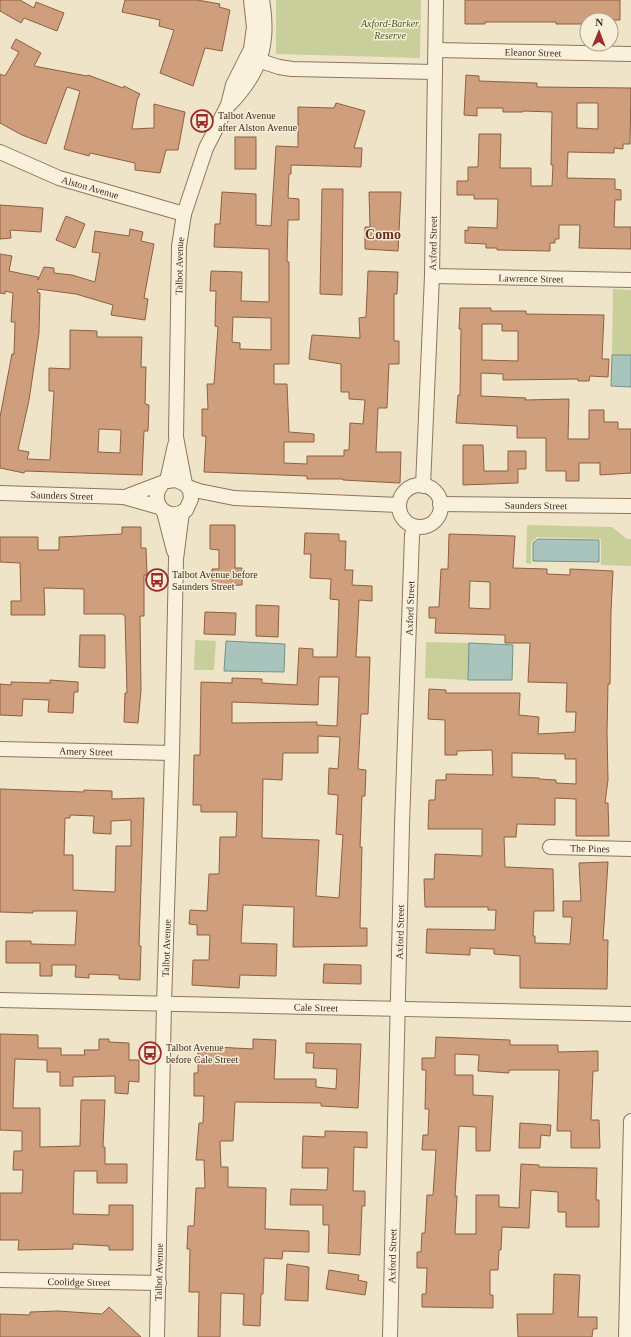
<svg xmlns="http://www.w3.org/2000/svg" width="631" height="1337" viewBox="0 0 631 1337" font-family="'Times New Roman',serif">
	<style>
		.green { fill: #c9cf9b }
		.water { fill: #a9c4bc; stroke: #6f938a }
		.building { fill: #cf9f7d; stroke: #8d5f41; fill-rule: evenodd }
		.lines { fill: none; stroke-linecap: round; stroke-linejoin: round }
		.minor-casing { stroke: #8d765c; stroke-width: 16 }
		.minor { stroke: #faf1dc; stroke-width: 14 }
		.labels { text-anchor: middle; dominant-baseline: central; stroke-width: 3; stroke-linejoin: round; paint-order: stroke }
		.park-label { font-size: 10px; font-style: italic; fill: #4d5a26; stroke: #f7eed8 }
		.street-label { font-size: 10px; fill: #3d2e20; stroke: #f7eed8 }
		.poi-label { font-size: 10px; fill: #3d2e20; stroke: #f7eed8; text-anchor: start }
		.district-label { font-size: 14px; font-weight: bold; fill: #6b2e1e; stroke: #f7eed8 }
	</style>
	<rect width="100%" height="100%" fill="#f0e4c8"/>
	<g class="green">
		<path d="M276,0H421L420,58L276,54Z"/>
		<path d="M613,289L631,290V355H612Z"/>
		<path d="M527,525L612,527L627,539H631V566L601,565V539L537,537L531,543V564L526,563Z"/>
		<path d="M195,640L216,641L214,670H194Z"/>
		<path d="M426,642L469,643L468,680L425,678Z"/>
	</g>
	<g class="water">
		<path d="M612,355H631V387L611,386Z"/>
		<path d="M538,539L599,540V562L533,561V543Z"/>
		<path d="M226,641L285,644L284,672L224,671Z"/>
		<path d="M469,643L513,645L512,680H468Z"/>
	</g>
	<g class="building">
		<path d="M0,0H20L34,8L36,2L64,13L57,31L24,18L21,23L0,11Z"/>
		<path d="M125,0H197L220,4L219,7L230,10L222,51L205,48L193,86L160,73L174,30L159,26L160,20L122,12Z"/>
		<path d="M465,0H620V20H587V24H556V22H485V24H465Z"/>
		<path d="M16,39L41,53L34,66L87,76L88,75L123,88L124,86L140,94L137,100L132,129L154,128V104L185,112L178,150H166L160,173L135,170V163L90,153L89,156L64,149L80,91L67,87L46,144L22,135L0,123V74L5,76L19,52L11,48Z"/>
		<path d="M466,75L479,76V81L537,83V87L631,88L630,144H623V149L614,148V153L568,152L567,178L615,179V189L621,190V200H615L614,227H631V249L579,248L580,225H559V239H555V243H550V251L497,250V248H486V244L465,243V230L468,231V227L497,228L498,199H474V195H457V181H468V167H478L479,134H501L500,168H531V186H552L553,165H551L552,112L523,111V112H503V108H477V116L464,115ZM577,103H598V129L577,128Z"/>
		<path d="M336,103L365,111L354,148H362L361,167L291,165V174H289L288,198L299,199V220H288L287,262H289V364H274V384H287L289,432L314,434V442H284V463L307,464V456H344V450H349L350,423L363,424L365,400L349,399V392H341V364L309,359L312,335L360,338L359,318L366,317L368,271L398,272L397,294H394V341H399V364H389L387,408H378L376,452H401L400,483L343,480V479H307V476L204,472L206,436H202V409H208L207,384H214L218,327L215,326L216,291H210L211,271L242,272L241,301L269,302V249L214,247L215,224H220L222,192L256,194V225L271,226L276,146L298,147V107L334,108ZM233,317L271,318V350L240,349V343L232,342Z"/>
		<rect x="235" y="137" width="21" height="32"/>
		<path d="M322,189H343L342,295L320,294Z"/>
		<path d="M369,192H401L398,251L365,249V227H370Z"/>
		<path d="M0,205L43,208L41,232L10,230L11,238L0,239Z"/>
		<path d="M66,216L85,224L75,248L56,240Z"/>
		<path d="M130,229L143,232L141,241L154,244L144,298L148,299L145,320L111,315L113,305L76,294L38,289L37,292L40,293L39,333L29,400L18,450L29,452L27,459L50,460L54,391H49V368L70,369V330L97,331V337H142L141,367H146L145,404L149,405L148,431H144L142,475L25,471L24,473L0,468V417L12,354H14L15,322H11L13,293L5,291V294L0,293V254L12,256L9,271L38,277V280L44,267L54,268V273L72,275L95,282L100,253L92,252L95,231L129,236ZM99,429L121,430L120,453L98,452Z"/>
		<path d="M460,308H491V311H526V314L604,315L602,359H609L608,377L590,376L589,381H578V379L503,380V374L481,373V396L526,398L525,400L569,399L568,439H589V410H604V422H618V429H631V473L600,475V463H579V481H566V471H546V438H517V426L456,423L458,395H460L461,329H459ZM482,324H502V331H518V361L482,360Z"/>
		<path d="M463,445H483L484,471H508V451H526V469H518V483L463,485Z"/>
		<path d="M210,525H235V568H242V585L212,586V569H219V550L210,549Z"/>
		<path d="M122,527H141V548H146L147,575H144V616H140L141,690L138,723L124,722L125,693H127L125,616L122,614H84V589L44,588L45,615H11V601H21L20,563L0,562V537H38V550H59V537L122,534Z"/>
		<path d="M305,533L339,534V541H346L345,570H353L352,585L372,586V601L359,600L356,657H370L368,714H361L358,769L366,770L365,796H362L360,847H362L360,928H367V946L293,947L294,907L243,905L241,943L277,944L276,976L240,975L239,988L192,985L193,960H209L210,935H197V925L189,924L190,910L207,911L209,874H219L220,837H236L237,812H201V805H193L194,755H200L201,682L232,683V678L262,679V683L297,685L299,648L313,649V657H337L339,600L330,599L331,579L310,578L311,554H304ZM319,677H339L337,726L317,725V722L232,723V702L318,705ZM318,736L340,737L338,769L329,768L328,794L338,795L336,834L343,835L339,898L316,896L319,840L262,838L263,779L282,780L283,753H318Z"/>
		<path d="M449,534L515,536L513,568L547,569V574L570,575V569L613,571L611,611L610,684H608L607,732L608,780L605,803H608L609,836H576V799L555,798V825L517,824L516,837H504L505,867L553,869L554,911H534L533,936H535V943L570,944L572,917H563V901H581L579,863L608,862L603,940H608L607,989L520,988V956L494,954V949L470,948V955L426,953L427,929L495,930L496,910H488V907H425L424,879H434L435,854L482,856V829H428L429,800H435L436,780H446V774L493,775L492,750L457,751V755H445V720L428,719L429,689L446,690V693H520L519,715L539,717L538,734L575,732L576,712H566L567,683L528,682L530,643H505V635L435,633L436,618H429V607H439L441,569H448ZM470,581L490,582V609L469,608ZM512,753L565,754V759H576V784L556,783V780L539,779V778L512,777Z"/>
		<path d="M256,605L279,606L278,637L256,636Z"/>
		<path d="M205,612L236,613L235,635L204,634Z"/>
		<path d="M80,635H105V668L79,667Z"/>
		<path d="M50,680L78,682V692H74L73,713L48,712L49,700L23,699L22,716L0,715V684L11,685V682L50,683Z"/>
		<path d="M0,789L84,792V790L112,791V799L144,798L139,946H141L140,980L119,979V975L89,974V978L75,977L76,965H52V976H40V963H6V941H31V944L75,945L77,911H33V913L0,912ZM70,815L94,816L93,833L111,834V821L131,820V846H116L115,892L73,890V855H64L65,818H70Z"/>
		<path d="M324,964L361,965V984L323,983Z"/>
		<path d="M0,1034L38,1035V1048H61V1055H85L84,1050H99V1039H109V1042L129,1043V1060H139V1082L129,1081L128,1094L115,1093V1076L73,1077V1086H60V1072H47V1060L15,1059L13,1108H40V1147L80,1146L81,1100H105L103,1147H105V1164H127V1183H97V1171H74L73,1214L109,1215V1205H133V1250H109V1246L73,1244V1249L18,1250L19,1240H0V1193H22L23,1170H13L14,1151H22V1131L0,1130Z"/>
		<path d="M436,1037L510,1040V1045H558V1052L598,1051V1071H593L591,1120H599L600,1148H571V1131H557L559,1070H509V1073L478,1071L479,1055L455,1054V1075H473V1095L493,1096L490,1151H476V1127L459,1126L455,1196H457L455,1234H476V1195H499V1207L519,1208L521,1164L539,1165V1167L597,1168L596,1200H599V1227H566V1212H558V1192L531,1190L529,1228L502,1227L501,1250H499L498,1270H490V1295H493V1308L422,1307V1294H426L427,1268H417V1252H421L422,1233H425L427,1195H433L436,1150H422L423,1135H428L429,1109H425L426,1070H422V1058H435Z"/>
		<path d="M253,1039L276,1040L274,1079H316V1087L336,1089L337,1069L313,1068L314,1053H306V1043L361,1044L358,1108L321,1106V1103L235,1102L233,1141H220L221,1167H228V1187L266,1188L265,1229L309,1231V1252L283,1251L282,1259L264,1258L263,1294H261L260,1326L243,1325L244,1294L221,1293L220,1337H198L199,1292H189L190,1249H187L188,1226H194L196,1188H205L204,1160H196L199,1123H203L204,1096H194V1073H198V1046L253,1049Z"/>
		<path d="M520,1123L551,1125L550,1136L541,1135L540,1148H519Z"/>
		<path d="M325,1131L367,1132V1148L354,1147L353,1191H365V1206H362L360,1255L328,1253L329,1225H323V1205H290L291,1189L327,1190L328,1168H302L303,1136L325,1137Z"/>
		<path d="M287,1264L309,1267L308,1301L285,1300Z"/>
		<path d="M329,1270L359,1275L358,1280L367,1282L365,1295L326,1289Z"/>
		<path d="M554,1274L580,1275L578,1317H597V1329H593L592,1337H518L517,1314H553Z"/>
		<path d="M109,1307L141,1337H0V1314L30,1315V1312L58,1311L102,1314Z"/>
	</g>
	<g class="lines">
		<g class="minor-casing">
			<g id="minor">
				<path id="s1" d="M436,50L631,54"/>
				<path d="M248,57L279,67L292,69L435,72"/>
				<path d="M229,105C260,73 270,44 262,0"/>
				<path id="s2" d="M0,152L59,178L184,214"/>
				<path id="s3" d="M432,276L631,280"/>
				<path d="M167,481L175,445"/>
				<path id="s4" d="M185,484L176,437L179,246L184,214L206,148L228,105L233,85L251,49L254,27L251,0"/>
				<circle cx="420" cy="506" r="21"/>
				<path id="s5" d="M423,486L432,276L436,0"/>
				<path d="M188,487L199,491L234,498L399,505"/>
				<path id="s6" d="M0,493L124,497L159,507"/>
				<path d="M125,497L167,481L176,480L185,484L190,490L191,499L186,510C167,524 147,501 162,484"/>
				<path id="s7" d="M440,504L631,506"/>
				<path d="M164,512L174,551"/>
				<path id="s8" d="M0,749L172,753"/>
				<path id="s9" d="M550,847L631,849"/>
				<path id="s10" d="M0,1000L631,1014"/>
				<path id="s11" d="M0,1280L159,1283"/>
				<path id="s12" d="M157,1337L164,1004L172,753L176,559L182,512"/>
				<path id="s13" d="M390,1337L402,825L412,535L414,527"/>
				<path d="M626,1337L631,1121"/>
			</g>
		</g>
		<use href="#minor" class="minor"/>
	</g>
	<defs>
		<g id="bus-ring" transform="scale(1.15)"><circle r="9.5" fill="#f7eed8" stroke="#9e2a2b" stroke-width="1.5"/><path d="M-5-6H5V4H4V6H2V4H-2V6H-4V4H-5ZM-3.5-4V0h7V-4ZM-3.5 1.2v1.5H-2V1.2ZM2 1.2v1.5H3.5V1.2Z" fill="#9e2a2b"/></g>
	</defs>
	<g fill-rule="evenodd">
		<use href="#bus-ring" x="202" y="121"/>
		<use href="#bus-ring" x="157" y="580"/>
		<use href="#bus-ring" x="150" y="1053"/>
	</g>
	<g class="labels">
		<g class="park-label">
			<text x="390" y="23">Axford-Barker<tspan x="390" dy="12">Reserve</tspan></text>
		</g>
		<g class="street-label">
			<text stroke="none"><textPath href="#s1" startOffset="97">Eleanor Street</textPath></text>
			<text stroke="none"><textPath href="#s2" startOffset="97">Alston Avenue</textPath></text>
			<text stroke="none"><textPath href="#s5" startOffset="243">Axford Street</textPath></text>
			<text stroke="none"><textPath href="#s4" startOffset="219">Talbot Avenue</textPath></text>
			<text stroke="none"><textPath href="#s3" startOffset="99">Lawrence Street</textPath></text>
			<text stroke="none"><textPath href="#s6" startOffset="62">Saunders Street</textPath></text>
			<text stroke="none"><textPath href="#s7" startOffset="96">Saunders Street</textPath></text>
			<text stroke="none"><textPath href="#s13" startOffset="729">Axford Street</textPath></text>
			<text stroke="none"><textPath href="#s8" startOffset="86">Amery Street</textPath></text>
			<text stroke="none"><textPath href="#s9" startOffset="40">The Pines</textPath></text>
			<text stroke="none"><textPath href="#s13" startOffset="405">Axford Street</textPath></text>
			<text stroke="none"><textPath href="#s12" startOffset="389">Talbot Avenue</textPath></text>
			<text stroke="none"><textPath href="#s10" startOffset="316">Cale Street</textPath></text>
			<text stroke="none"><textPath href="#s13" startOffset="81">Axford Street</textPath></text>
			<text stroke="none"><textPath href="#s12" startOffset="65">Talbot Avenue</textPath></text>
			<text stroke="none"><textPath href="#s11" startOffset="79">Coolidge Street</textPath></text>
		</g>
		<g class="poi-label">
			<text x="218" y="115">Talbot Avenue<tspan x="218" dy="12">after Alston Avenue</tspan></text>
			<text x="172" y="574">Talbot Avenue before<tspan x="172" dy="12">Saunders Street</tspan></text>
			<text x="166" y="1047">Talbot Avenue<tspan x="166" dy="12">before Cale Street</tspan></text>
		</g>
		<g class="district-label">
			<text x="383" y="234">Como</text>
		</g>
	</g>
	<g transform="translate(599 32) rotate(1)"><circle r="19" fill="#f7eed8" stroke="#ada18e"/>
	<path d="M0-3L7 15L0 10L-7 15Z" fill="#9e2a2b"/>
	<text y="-6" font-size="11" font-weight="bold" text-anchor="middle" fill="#3d2e20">N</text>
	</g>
</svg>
